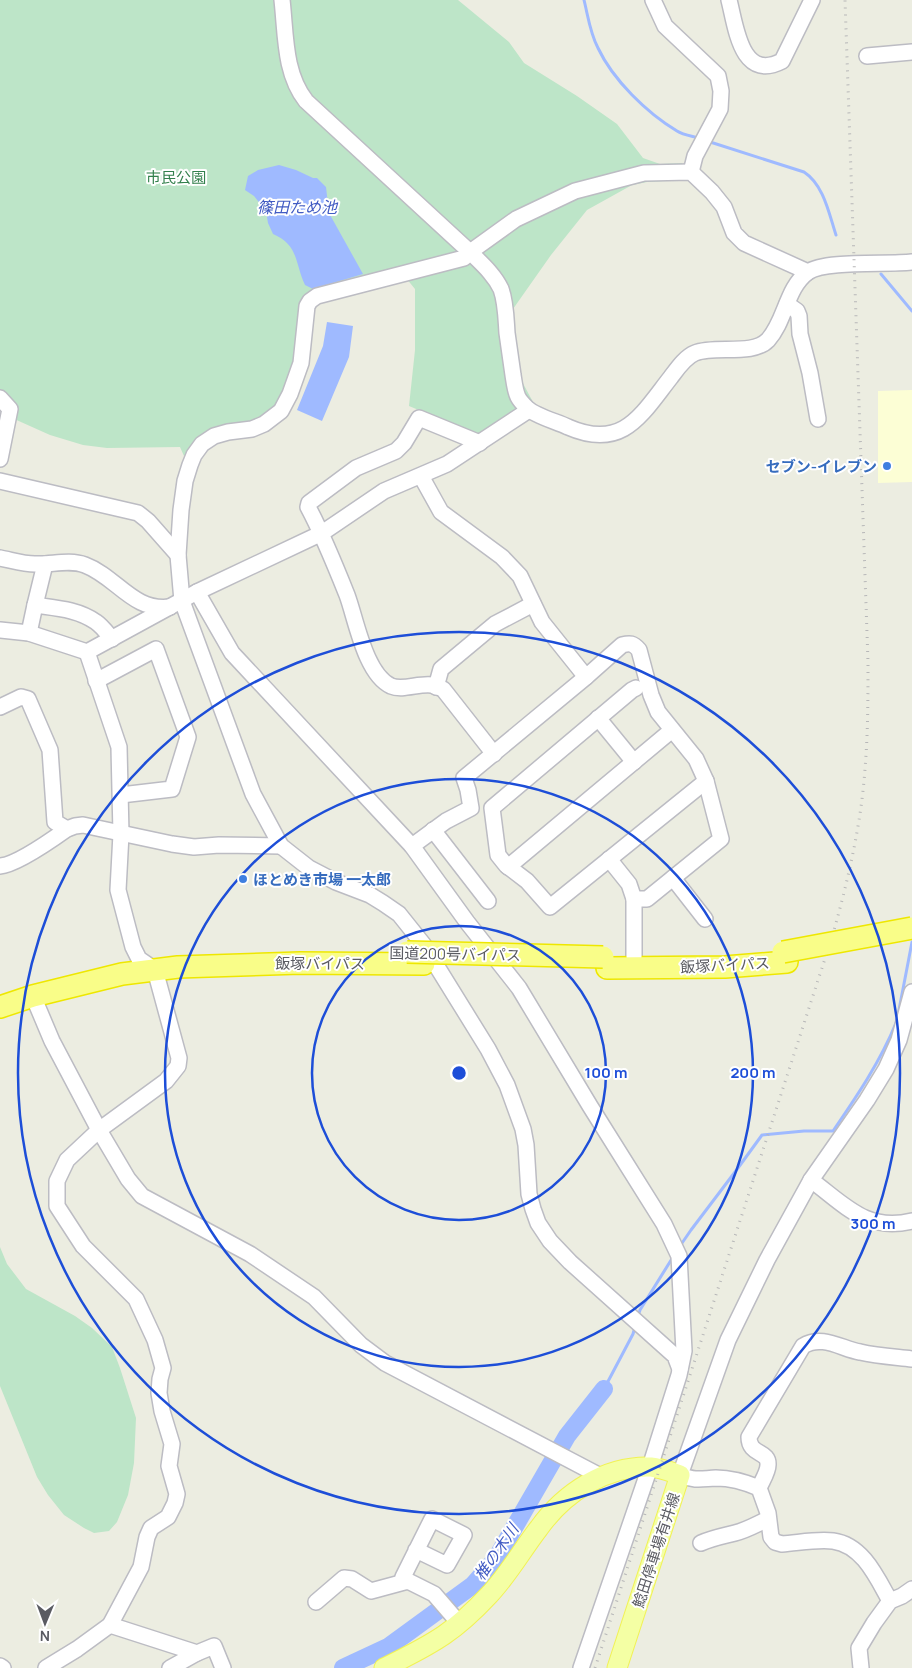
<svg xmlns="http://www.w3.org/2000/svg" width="912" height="1668" viewBox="0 0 912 1668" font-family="Manrope,'Noto Sans JP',sans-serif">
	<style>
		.commercial { fill: #fcfed5 }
		.green { fill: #bde5c8 }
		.water { fill: #9fbaff }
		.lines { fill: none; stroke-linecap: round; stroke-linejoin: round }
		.stream { stroke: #9fbaff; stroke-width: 3 }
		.river { stroke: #9fbaff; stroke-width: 18 }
		.minor-casing { stroke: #bcbcc3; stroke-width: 18 }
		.major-casing { stroke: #f1f255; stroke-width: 21 }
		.highway-casing { stroke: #eee700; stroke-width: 24 }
		.minor { stroke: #fff; stroke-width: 15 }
		.major { stroke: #f4ffa4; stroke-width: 19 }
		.highway { stroke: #f9fd88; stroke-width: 21 }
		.rail { stroke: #b7b7b8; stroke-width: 3; stroke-dasharray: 1 6; stroke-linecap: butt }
		.highway-bridge-casing { stroke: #eee700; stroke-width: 24; stroke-linecap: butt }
		.highway-bridge { stroke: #f9fd88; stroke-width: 21 }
		.ring { fill: none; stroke: #1d4ed8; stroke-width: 2.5 }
		.shop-dot { fill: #3f7fe0; stroke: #fff; stroke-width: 2 }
		.labels { text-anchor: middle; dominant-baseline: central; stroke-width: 4; stroke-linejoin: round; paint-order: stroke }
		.park-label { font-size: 15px; fill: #33804d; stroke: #fff }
		.shop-label { font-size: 15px; font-weight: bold; fill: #366cbe; stroke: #fff; text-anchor: end }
		.street-label { font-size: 15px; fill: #5a5b62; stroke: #fff }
		.water-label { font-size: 16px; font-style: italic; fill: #415bc3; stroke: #fff }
		.centre { fill: #1d4ed8; stroke: #fff; stroke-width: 2.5 }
		.ring-label { font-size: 15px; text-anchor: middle; font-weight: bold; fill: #1d4ed8; stroke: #fff; stroke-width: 4; stroke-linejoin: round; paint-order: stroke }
	</style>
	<rect width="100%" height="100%" fill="#ecede1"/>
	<path class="commercial" d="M912,390V482L878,483V391Z"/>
	<g class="green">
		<path d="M0,0H458L509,42L524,63L577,96L617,124L643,158L660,164L682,163V180L647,182L632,185L587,210L551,255L513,309L515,348L519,376L533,402L481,436L409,406L415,350V289L406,278L313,294L298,361L278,407L261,421L202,437L184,456L180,447L107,448L83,445L50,435L12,418L0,392Z"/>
		<path d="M0,1247L7,1264L26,1289L75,1316L92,1328L112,1347L120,1368L136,1418L134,1463L128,1495L117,1522L109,1531L94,1533L84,1528L64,1515L48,1495L37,1477L0,1386Z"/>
	</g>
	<g class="water">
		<path d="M279,165L296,170L313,178H317L326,187L329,213L363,274L313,289L305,285C295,264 299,245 273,234L268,223L266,211L254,196L245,190L248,176L258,170Z"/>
		<path d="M327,322L353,326L349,357L322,421L297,410L323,346Z"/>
	</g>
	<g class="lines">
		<g class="stream">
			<path d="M584,0C588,16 590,33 598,48C613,80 647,113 677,131C683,135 692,136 699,138"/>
			<path d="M707,141L804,172C824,185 829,214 836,235"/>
			<path d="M881,274L912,311"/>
			<path d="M898,1015L912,942"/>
			<path d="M680,1246L691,1230L738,1168L762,1135L804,1131H833C857,1096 880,1062 896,1023"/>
			<path d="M638,1316L640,1310L673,1257"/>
			<path d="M604,1389L633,1334L635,1327"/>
		</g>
		<path class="river" d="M343,1668L388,1647L473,1585L496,1559L567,1436L604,1389"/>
		<g class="minor-casing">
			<g id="minor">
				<path d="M282,0C286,35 284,73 306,101L470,252C481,263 494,274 501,289C506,303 506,319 507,333C509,347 511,361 513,375C514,381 515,391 518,397C520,401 524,405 527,408C535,416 558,422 568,427C623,451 641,415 671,377C677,369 685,357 695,353C715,345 753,356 768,340C786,320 786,288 808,272C825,260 888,265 912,262"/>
				<path d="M653,0L665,26L718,76L721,91L720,109L695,156L691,172"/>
				<path d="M729,0C736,27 741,82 782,61L812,0"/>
				<path d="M867,56L912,52"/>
				<path d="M787,304L797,311L799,316L800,334L810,373L818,419"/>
				<path d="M0,398L10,409L0,459"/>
				<path d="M480,443L419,418L404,443L396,451L356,468L309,503L308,507C323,535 335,565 347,595C356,619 365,674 391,686C403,691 419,683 432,685C436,686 440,688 443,689L494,754"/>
				<path d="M421,476L441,512L502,557L520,576L542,622L586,677"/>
				<path d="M0,481L138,513L148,521L178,555"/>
				<path d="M0,558C11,560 23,564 35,564C51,565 69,559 85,565C117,577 133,612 170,607"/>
				<path d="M45,564L35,605C55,608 78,609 96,622C102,626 107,633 112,639"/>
				<path d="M197,592L232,653L412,846L467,922L519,988L590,1106L664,1224L679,1256L684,1351L679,1375L650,1467L581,1668"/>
				<path d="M0,630L29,633L87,652"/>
				<path d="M29,633L35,605"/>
				<path d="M96,681L156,649L188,737L172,789L121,795"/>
				<path d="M436,687L441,669L495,624L533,604"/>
				<path d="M636,688L632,690L492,808L498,855L506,865L527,881L550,907L706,781"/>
				<path d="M0,707L21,697L28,699L50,750L55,822L67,829"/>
				<path d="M598,718L634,762"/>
				<path d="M433,830L488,901"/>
				<path d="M412,846L446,821L471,808L468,790L464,778L586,677L622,645C630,643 633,643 639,650L651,695L658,712L696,759L706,781L721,839L647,899H634V957"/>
				<path d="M609,859L629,884L634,899"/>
				<path d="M0,866C16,865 53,839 67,829L75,826L83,825L172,844L194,847L219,845L281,846"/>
				<path d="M508,867L672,730"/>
				<path d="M673,878L705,919"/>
				<path d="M33,996L52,1041L99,1130L128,1179L142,1196L250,1254L314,1297L361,1345L385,1363L602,1477"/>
				<path d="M811,1180C845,1205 866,1232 912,1221"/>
				<path d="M680,1369L675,1356L570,1262L550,1241L538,1223L533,1209L529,1194L526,1145L523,1129L507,1085L488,1049L423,944L399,914L383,903L370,895L336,882L309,868L281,846L253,794L182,601L178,555L181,510L185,481L190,465L194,455L202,444L214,436L228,432L252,429L264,424L281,411L290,394L301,363L307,306L310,301L317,296L464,258L470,252L516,219L575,191L644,173L691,172L712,192L724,207L734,233L744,243L808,272"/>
				<path d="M759,1488C762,1481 768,1472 768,1465C769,1450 749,1456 749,1437L803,1346C822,1334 842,1349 860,1352C877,1356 895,1357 912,1359"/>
				<path d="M701,1543C712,1538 723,1536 735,1533C747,1530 757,1524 768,1519"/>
				<path d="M408,1581L403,1577L432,1519L464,1535L447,1565L416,1550"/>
				<path d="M890,1601C877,1578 863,1545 833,1541C816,1539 798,1543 782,1544L775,1542L771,1537L768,1513L759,1488C745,1482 731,1478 716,1478C699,1479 697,1481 680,1475L728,1340L767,1260L811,1180L867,1100L886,1069L899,1040L912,992"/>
				<path d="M316,1602L344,1578L352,1579L371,1591L408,1581L434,1594L459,1623"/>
				<path d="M110,1625L197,1653L214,1646L223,1668"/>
				<path d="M0,1666L3,1668"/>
				<path d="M46,1668L77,1649L110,1625L141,1567L147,1537L151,1528L168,1517L175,1503L177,1494L169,1466L172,1444L162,1411L159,1393L160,1379L163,1368L155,1340L136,1299L83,1246L57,1206V1181L67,1160L99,1130L166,1081L178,1066L179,1058L155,970L139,959L133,947L118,890L121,834L119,747L87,652L197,592L322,533L384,491L447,464L529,410"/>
				<path d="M170,1668L197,1653"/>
				<path d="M861,1668L859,1648L874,1623L890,1601L902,1596L912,1589"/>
			</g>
		</g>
		<g class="major-casing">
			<path id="major" d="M384,1668C404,1658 425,1648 444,1635C460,1624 475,1610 489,1595C508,1575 522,1550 539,1528C564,1493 606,1465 651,1467C661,1468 671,1472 680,1475L617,1668"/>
		</g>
		<g class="highway-casing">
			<g id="highway">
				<path d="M607,968L725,967L787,962"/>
				<path d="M0,1007L33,996L122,974L178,967L300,963L424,964"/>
			</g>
		</g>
		<use href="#minor" class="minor"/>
		<use href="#major" class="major"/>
		<use href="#highway" class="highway"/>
		<path class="rail" d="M595,1668L833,934C848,880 861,825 865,769C868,733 868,698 868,662L845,0"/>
		<g class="highway-bridge-casing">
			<g id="highway-bridge">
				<path d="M407,952L603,957"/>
				<path d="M783,952L912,928"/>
			</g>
		</g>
		<use href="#highway-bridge" class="highway-bridge"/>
	</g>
	<g class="ring">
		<circle cx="459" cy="1073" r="147"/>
		<circle cx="459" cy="1073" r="294"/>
		<circle cx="459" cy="1073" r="441"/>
	</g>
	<g class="shop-dot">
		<circle cx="887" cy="466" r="5"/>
		<circle cx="243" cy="879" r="5"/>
	</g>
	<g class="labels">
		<g class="park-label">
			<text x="176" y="177">市民公園</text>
		</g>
		<g class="shop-label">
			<text x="877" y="466">セブン-イレブン</text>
			<text x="253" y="879" text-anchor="start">ほとめき市場 一太郎</text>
		</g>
		<g class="street-label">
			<text transform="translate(455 954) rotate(1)">国道200号バイパス</text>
			<text x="320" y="963">飯塚バイパス</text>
			<text transform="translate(725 965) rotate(-3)">飯塚バイパス</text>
			<text transform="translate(656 1550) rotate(-72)">鯰田停車場有井線</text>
		</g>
		<g class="water-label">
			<text x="297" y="207">篠田ため池</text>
			<text transform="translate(496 1552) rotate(-55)">椎の木川</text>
		</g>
	</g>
	<circle cx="459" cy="1073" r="8" class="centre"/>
	<g class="ring-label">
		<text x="606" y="1078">100 m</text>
		<text x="753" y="1078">200 m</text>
		<text x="873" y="1229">300 m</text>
	</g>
	<g transform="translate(45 1623) rotate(181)" stroke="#ffffff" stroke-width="4" paint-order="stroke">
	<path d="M0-4L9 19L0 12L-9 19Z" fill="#5a5b62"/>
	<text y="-8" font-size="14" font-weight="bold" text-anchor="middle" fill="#5a5b62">N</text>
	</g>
</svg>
